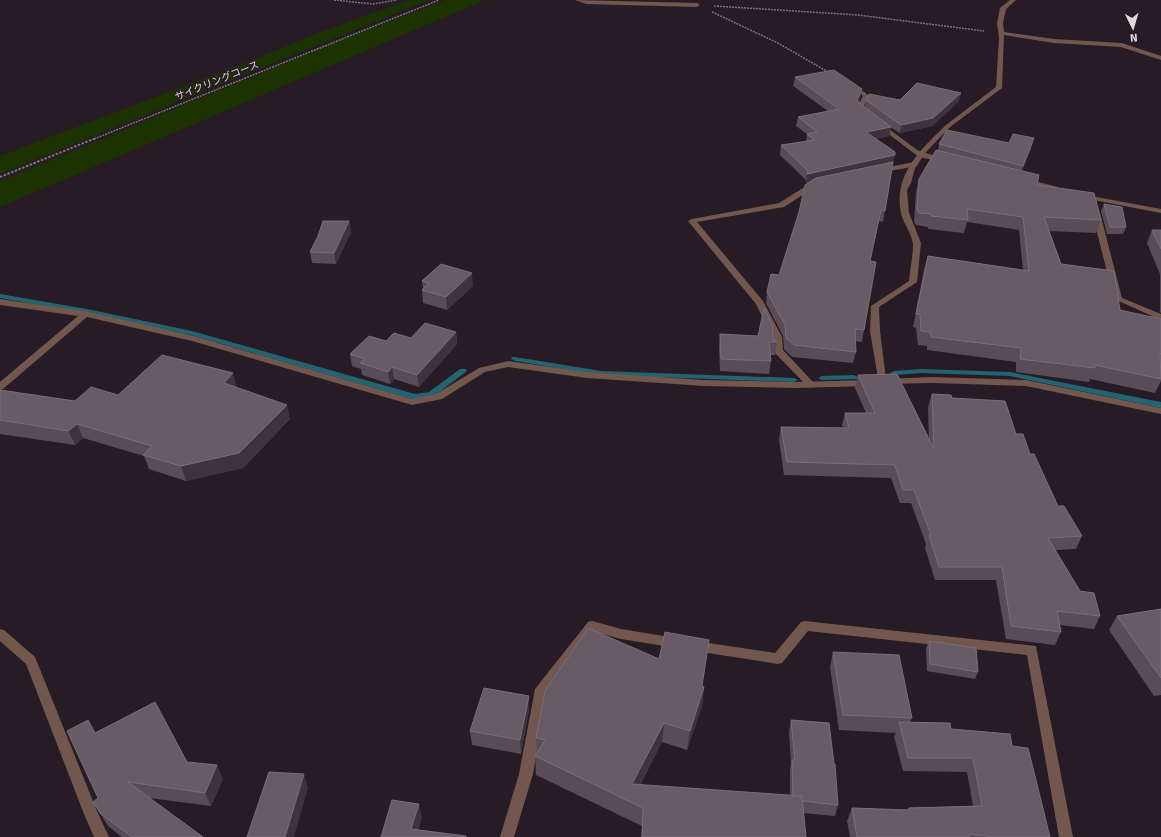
<svg xmlns="http://www.w3.org/2000/svg" width="1161" height="837" viewBox="0 0 1161 837" font-family="Signika,'Noto Sans JP',sans-serif">
	<style>
		.green { fill: #1d3201 }
		.lines { fill: none; stroke-linecap: round; stroke-linejoin: round }
		.stream { fill: #226471; fill-rule: evenodd }
		.path-far1 { stroke: #7e747d; stroke-width: 1.5; stroke-dasharray: 2 1; stroke-linecap: butt }
		.path { stroke: #7e747d; stroke-width: 2; stroke-dasharray: 2.5 1.5; stroke-linecap: butt }
		.service { fill: #71574d; fill-rule: evenodd }
		.minor { fill: #71574d; fill-rule: evenodd }
		.wall { fill: #584c57 }
		.shaded-wall { fill: #3e323d }
		.building { fill: #675b66; stroke: #7a6e79 }
		.labels { text-anchor: middle; dominant-baseline: central; stroke-width: 3; stroke-linejoin: round; paint-order: stroke }
		.far-street-label { font-size: 10px; fill: #e0d8df; stroke: #271b26 }
	</style>
	<rect width="100%" height="100%" fill="#271b26"/>
	<g class="green">
		<path d="M409,0H429L0,174V156L250,61L318,33Z"/>
		<path d="M445,0H485L0,207V181L333,43Z"/>
	</g>
	<g class="lines">
		<g class="stream">
			<path d="M0,294L87,309L192,331L415,394L429,392L460,369H466L467,371L434,396L415,400L191,335L87,313L0,298Z"/>
			<path d="M512,357H515L601,371L794,378L798,380L794,382L601,375L515,361L511,359Z"/>
			<path d="M921,369L1010,372L1161,402V408L1010,376L921,373L894,375L890,373L894,371Z"/>
			<path d="M854,375L858,377L857,379L822,380L818,378L822,376Z"/>
		</g>
		<g class="path-far1">
			<path d="M334,0L373,4L397,0"/>
			<path d="M714,6L858,15L984,31"/>
			<path d="M712,12L778,43L830,73"/>
			<path d="M94,139L439,0"/>
		</g>
		<path class="path" d="M0,177L96,138"/>
		<g class="service">
			<path d="M575,0L697,3L700,5L697,7L586,4Z"/>
			<path d="M1010,0H1016L1006,9L1003,23L1004,32L1054,39L1122,43L1161,56V60L1121,47L1054,43L1004,35L1002,88L950,127H946V125L996,87L999,38L997,23L1000,8Z"/>
			<path d="M863,91L869,96L863,108L865,111L917,150L925,153L948,159V163L919,157L861,113L857,108L863,96L860,93Z"/>
			<path d="M914,162L918,164L917,166L879,173L875,171L879,169Z"/>
			<path d="M1021,179H1027L1058,187L1059,189L1058,191H1052L1021,183Z"/>
			<path d="M811,183H814L818,185L784,207L697,222L763,301L782,337L783,350L814,383L816,385L811,388L808,387L773,351L772,337L756,304L688,221L692,219L779,203Z"/>
			<path d="M1080,194L1161,209V213L1083,198L1079,196Z"/>
			<path d="M1093,211H1099L1100,213L1122,298L1161,314V320L1114,299L1092,213Z"/>
			<path d="M592,621L621,629L676,638L680,639L682,643L680,647L676,648L621,639L595,632L547,691L533,774L514,837H500L519,774L535,689L588,622Z"/>
			<path d="M805,621L1036,646L1073,837H1059L1027,655L808,631L782,663L778,664L695,651L691,650L689,646L691,642L695,641L775,653L801,622Z"/>
		</g>
		<g class="minor">
			<path d="M946,125L951,126L927,151L915,168L911,183L907,190L909,213L921,243L917,282L879,307L880,331L886,379L933,377L1026,380L1161,408V414L1026,386L933,383L879,384L870,331L871,306L909,281C910,269 913,256 913,244C912,234 903,223 901,213C893,175 921,149 946,125Z"/>
			<path d="M0,299L85,311L194,336L412,399L436,394L479,368L508,361L587,372L704,380L795,382L869,380L874,383L869,386L795,388L704,386L587,378L508,367L485,372L442,399L412,405L192,341L87,317L3,389L0,390V382L78,316L0,305Z"/>
			<path d="M0,629L4,630L35,657L97,811L109,837H94L84,814L26,664L0,641Z"/>
		</g>
	</g>
	<g class="wall">
		<path d="M795,77L862,89L860,98L859,102L862,105L865,107L866,100H900L961,93L959,101L932,126L900,133L890,127L889,136L876,139L893,162L883,222L879,221L870,261L864,330L862,342L855,341L856,352L853,363L792,357L784,349L783,336L766,303L767,292L779,275L809,183H806V180L780,155L781,145L806,141L807,134L796,126L798,117L828,111L793,86Z"/>
		<path d="M1009,143L1031,148L1022,171L1037,185L1101,220L1096,233L1049,231L1061,264L1120,310L1161,319V381L1155,393L1090,379L1089,382L1016,372V362L927,350V346L918,345L916,328L913,327L924,270L928,256L1023,270L1019,230L967,222L964,233L928,229V227L916,225L914,222L916,192L919,179L938,150L939,144Z"/>
		<path d="M1104,204L1126,227L1123,234H1107L1101,211Z"/>
		<path d="M349,221L351,232L336,264L312,263L310,252Z"/>
		<path d="M1152,230H1161V313L1160,312V274L1147,243Z"/>
		<path d="M422,281L473,286L447,310L423,303L422,290L423,289Z"/>
		<path d="M456,332L457,344L419,387L394,379L390,384L362,375L361,369L352,366L350,354L386,341Z"/>
		<path d="M720,334L773,338L777,342L775,355H770L771,361L769,374L720,371L719,347Z"/>
		<path d="M858,375L929,440L928,407L932,394L952,398L1016,434L1030,454L1058,506L1082,536L1076,549L1055,550L1080,591L1100,616L1094,629L1060,625L1061,632L1055,645L1006,639L996,580H935L925,548L926,544L911,503H900L891,478L784,475L779,440L781,427L843,428L842,425L845,413H866L855,388Z"/>
		<path d="M237,388L290,419L243,468L186,481L149,469L144,456L83,438L75,445L0,434V390L75,401L118,395Z"/>
		<path d="M1161,609V695L1154,696L1109,630L1117,616Z"/>
		<path d="M709,640L702,686L704,687L702,706L687,750L662,742L640,785L790,796V771L791,763L789,732L791,720L838,805L835,816L803,813L806,837H641L642,826L536,775L535,756L537,753L536,738L659,659Z"/>
		<path d="M929,641L978,672L975,679L927,671L926,648Z"/>
		<path d="M833,652L912,718L910,722L951,729L1012,746L1050,837H850L847,821L852,808L908,810L909,808L973,806L967,772L903,771L894,736L896,733L839,730L830,667Z"/>
		<path d="M529,696V710L521,754L472,745L470,731Z"/>
		<path d="M95,733L187,762L223,779L211,806L149,798L203,837H122L108,826L93,802L98,798Z"/>
	</g>
	<g class="shaded-wall">
		<path d="M862,89L860,98L856,109L857,100Z"/>
		<path d="M961,93L959,101L932,126L900,133L901,125Z"/>
		<path d="M891,127L889,136L865,141L866,132Z"/>
		<path d="M1034,138L1031,148L1020,176L1023,166Z"/>
		<path d="M895,155L893,165L806,183L807,174Z"/>
		<path d="M349,221L351,232L336,264L334,253Z"/>
		<path d="M472,273L473,286L447,310L446,297Z"/>
		<path d="M456,332L457,344L419,387L417,375Z"/>
		<path d="M392,367L394,379L390,384L388,372Z"/>
		<path d="M233,373L237,388L224,383Z"/>
		<path d="M287,405L290,419L243,468L186,481L181,466Z"/>
		<path d="M77,424L83,438L75,445L68,431Z"/>
		<path d="M709,640L700,699L704,687L702,706L687,750L690,731Z"/>
		<path d="M529,696V710L521,754L520,740Z"/>
		<path d="M664,723L662,742L631,802L632,784Z"/>
		<path d="M217,765L223,779L211,806L205,793Z"/>
		<path d="M304,774L308,788L294,837H285Z"/>
		<path d="M419,804L422,818L416,837L411,829Z"/>
	</g>
	<g class="building">
		<path d="M834,70L862,89L857,100L862,105L891,127L866,132L895,152V155L807,174L808,171L781,145L815,140L807,134L817,132L798,117L839,109L795,77Z"/>
		<path d="M917,83L961,93L933,118L901,125L866,100L869,94L900,100Z"/>
		<path d="M947,130L1009,143L1013,134L1034,138L1023,166L939,144Z"/>
		<path d="M936,150L1039,175L1037,185L1094,193L1101,220L1044,217L1061,264L1114,271L1120,310L1161,319V354H1160L1161,379L1095,365V368L1020,359L1021,348L931,337L930,332L921,331L920,314H916L928,256L1029,271L1023,217L967,209L968,220L931,216V214L919,213L917,209L919,179Z"/>
		<path d="M893,162L885,211L881,210L870,261L876,262L864,330L855,329L856,352L794,345L786,338L785,325L767,292L771,274L779,275L799,212L805,185L816,178Z"/>
		<path d="M1104,204L1122,207L1126,227H1110Z"/>
		<path d="M323,221H349L334,253L310,252L318,236Z"/>
		<path d="M1152,230H1161V249Z"/>
		<path d="M441,264L472,273L446,297L422,290L429,283L422,281Z"/>
		<path d="M764,308L772,325L773,338L777,342H769L771,361L721,359L720,334L758,336Z"/>
		<path d="M425,323L456,332L417,375L392,367L388,372L360,363L365,359L350,354L369,336L386,341L394,333L411,338Z"/>
		<path d="M162,355L233,373L224,383L287,405L239,453L181,466L143,455L152,446L77,424L68,431L0,420V390L75,401L91,387L118,395Z"/>
		<path d="M897,374L934,449L932,394L951,395L952,398L1005,401L1016,434H1023L1030,454H1034L1058,506H1064L1082,536L1048,538L1080,591L1094,593L1100,616L1057,611L1061,632L1011,626L1002,567H939L929,535H931L914,490H903L895,465L787,462L781,427L849,428L845,413H875L858,375Z"/>
		<path d="M1161,609V678L1117,616Z"/>
		<path d="M588,628L659,659L665,632L709,640L702,686L704,687L690,731L664,723L632,784L802,796L806,837H642L643,808L535,756L545,740L536,738L545,691Z"/>
		<path d="M929,641L976,648L978,672L930,664Z"/>
		<path d="M833,652L899,655L912,718L843,715Z"/>
		<path d="M484,688L529,696L520,740L470,731Z"/>
		<path d="M155,702L187,762L217,765L205,793L128,782L203,837H132L100,813L93,802L98,798L67,731L88,720L95,733Z"/>
		<path d="M791,720L829,723L834,764H835L838,805L802,801V796H793L792,760H795Z"/>
		<path d="M899,722L950,723L951,729L1010,734L1012,746L1028,748L1050,837H993L969,834V837H857L852,808L909,810V808L982,806L973,758H908Z"/>
		<path d="M269,772L304,774L285,837H247Z"/>
		<path d="M392,800L419,804L411,829L466,836V837H381Z"/>
	</g>
	<g class="labels">
		<g class="far-street-label">
			<text transform="translate(217 81) rotate(-22)">サイクリングコース</text>
		</g>
	</g>
	<g transform="translate(1133 28) rotate(175)" stroke="#271b26" stroke-width="3" paint-order="stroke">
	<path d="M0-3L7 15L0 10L-7 15Z" fill="#e0d8df"/>
	<text y="-6" font-size="11" font-weight="bold" text-anchor="middle" fill="#e0d8df">N</text>
	</g>
</svg>
